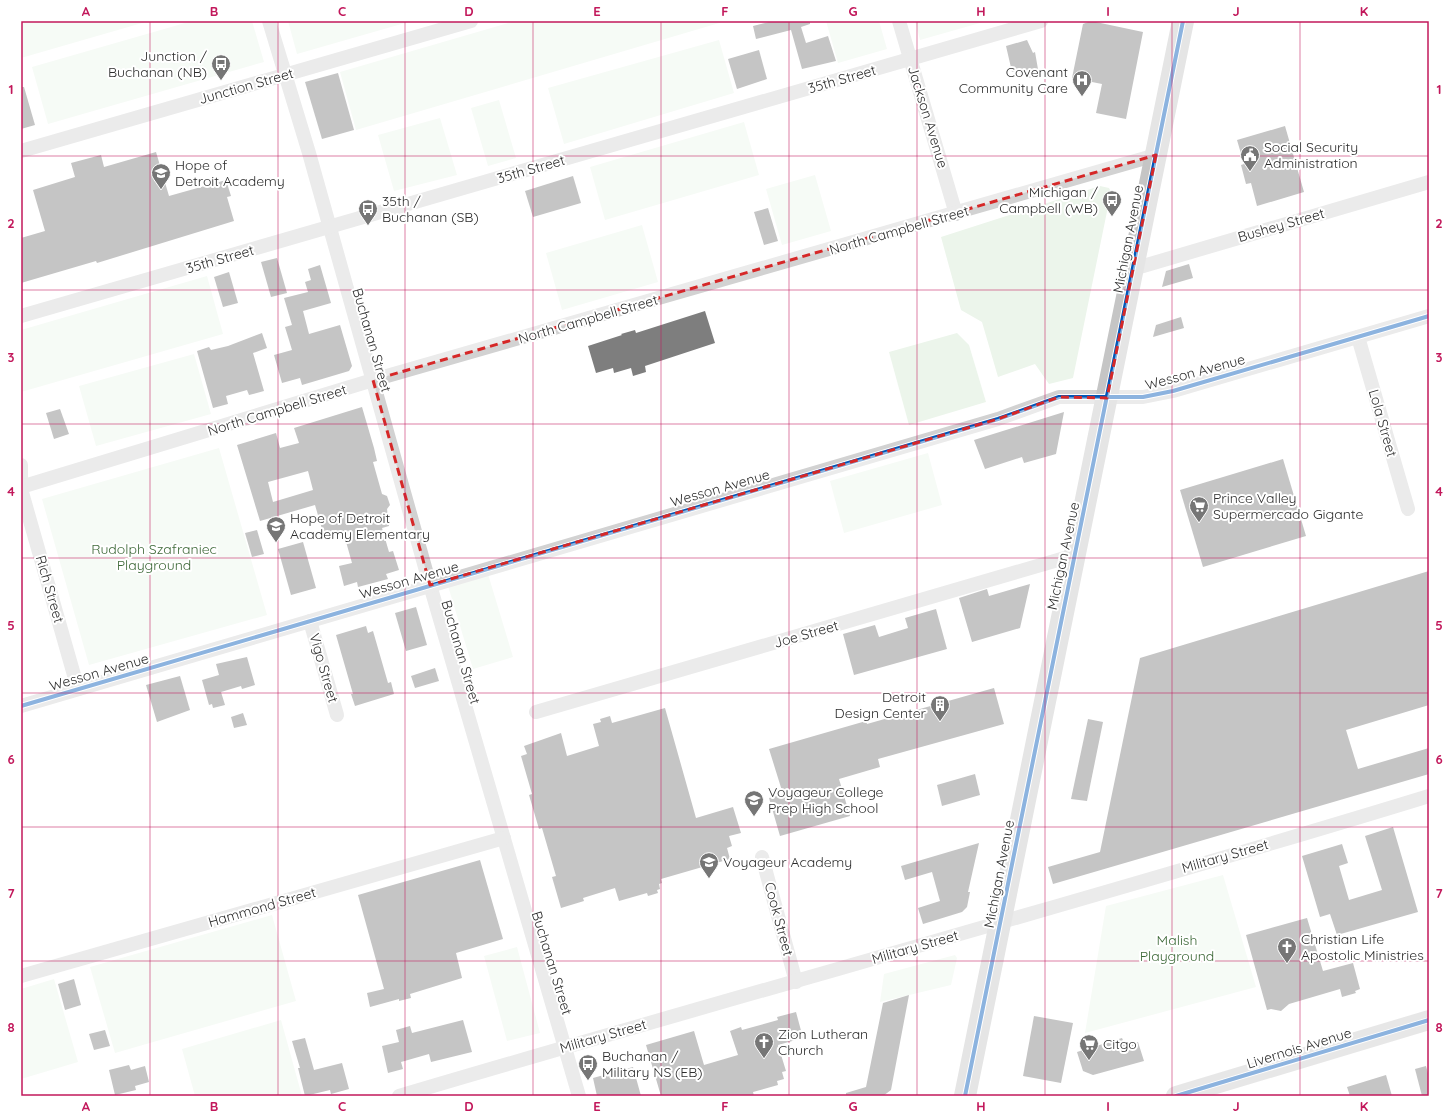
<svg xmlns="http://www.w3.org/2000/svg" width="1450" height="1117" viewBox="0 0 1450 1117" font-family="Quicksand,sans-serif">
	<style>
		.green { fill: #ecf5eb }
		.building { fill: #7e7e7e; fill-rule: evenodd }
		.lines { fill: none; stroke-linecap: round; stroke-linejoin: round }
		.street { stroke: #d2d2d2; stroke-width: 14 }
		.secondary { stroke: #cbcbcb; stroke-width: 20 }
		.primary { stroke: #c5c5c5; stroke-width: 22 }
		.cycleway-casing { stroke: #fff; stroke-width: 6 }
		.cycleway { stroke: #0057b8; stroke-width: 4 }
		.marked { fill: none; stroke: #d62828; stroke-width: 3; stroke-dasharray: 8 5; stroke-linejoin: round }
		.grid { fill: none; stroke: #c2185b; stroke-width: 1; stroke-opacity: 0.55 }
		.labels { text-anchor: middle; dominant-baseline: central; stroke-width: 4; stroke-linejoin: round; paint-order: stroke }
		.poi-label { font-size: 14px; fill: #2d2d2d; stroke: #fff; text-anchor: start }
		.street-label { font-size: 14px; fill: #2d2d2d; stroke: #fff }
		.park-label { font-size: 14px; fill: #3e6a39; stroke: #fff }
		.neatline { fill: none; stroke: #c2185b; stroke-width: 1.5 }
		.grid-label { font-size: 13px; text-anchor: middle; font-weight: bold; fill: #c2185b }
	</style>
	<rect width="100%" height="100%" fill="#fff"/>
	<g class="green">
		<path d="M21,21H149L21,58Z"/>
		<path d="M192,21H252L264,62L48,124L32,67Z"/>
		<path d="M288,21H412L297,54Z"/>
		<path d="M515,21H726L356,130L340,72Z"/>
		<path d="M826,21H879L887,49L838,63Z"/>
		<path d="M915,21H987L920,40Z"/>
		<path d="M719,40L734,93L564,144L548,88Z"/>
		<path d="M499,100L516,158L488,166L471,108Z"/>
		<path d="M440,118L457,175L394,191L378,135Z"/>
		<path d="M744,122L759,175L605,220L590,167Z"/>
		<path d="M815,175L831,231L782,245L766,189Z"/>
		<path d="M1100,186L1109,188L1111,192L1073,378L1049,384L1035,364L998,377L982,322L961,310L941,237Z"/>
		<path d="M642,225L658,282L562,310L546,253Z"/>
		<path d="M207,276L223,334L21,392V330Z"/>
		<path d="M957,333L969,345L986,402L909,425L889,352Z"/>
		<path d="M194,354L211,414L96,446L79,386Z"/>
		<path d="M219,448L267,615L89,665L42,499Z"/>
		<path d="M928,453L942,505L844,533L830,481Z"/>
		<path d="M488,574L513,657L473,669L448,586Z"/>
		<path d="M1223,875L1256,987L1085,1033L1106,906Z"/>
		<path d="M272,915L296,1001L115,1053L90,967Z"/>
		<path d="M517,947L540,1033L507,1041L484,956Z"/>
		<path d="M955,955L957,958L951,985L880,1002L884,974Z"/>
		<path d="M54,979L78,1062L21,1079V989Z"/>
		<path d="M281,1020L302,1096H195L182,1049Z"/>
	</g>
	<g class="building">
		<path d="M773,21H810V24L801,27L806,43L828,36L836,61L802,69L791,30L756,39L753,26Z"/>
		<path d="M1091,21L1143,32L1126,119L1096,113L1102,84L1072,78L1083,24Z"/>
		<path d="M1027,40L1033,53L1035,52L1039,75L1028,78L1025,69L1012,72L1006,46Z"/>
		<path d="M759,50L767,79L737,89L728,59Z"/>
		<path d="M338,73L354,130L322,139L305,82Z"/>
		<path d="M21,87H24L35,125L21,129Z"/>
		<path d="M1285,126L1304,192L1257,206L1251,183L1246,184L1241,165L1244,164L1237,140Z"/>
		<path d="M156,152L169,196L226,180L231,196L227,197L234,221L97,263L96,261L21,283V238L45,231L33,190L75,177L71,163L101,155L104,167Z"/>
		<path d="M573,176L581,203L533,217L525,191Z"/>
		<path d="M768,208L778,241L764,245L754,212Z"/>
		<path d="M277,258L287,293L271,297L261,262Z"/>
		<path d="M1189,264L1193,278L1162,287L1166,271Z"/>
		<path d="M320,265L331,303L303,311L309,334L340,325L352,366L349,371L302,385L300,378L282,383L274,355L292,350L285,327L292,325L284,298L308,292L305,282L311,280L308,269Z"/>
		<path d="M229,272L238,303L223,307L214,277Z"/>
		<path d="M705,311L715,343L645,366L646,372L633,376L631,368L614,373L613,368L596,373L588,346L622,335L621,334L635,330L636,333Z"/>
		<path d="M1181,317L1184,328L1153,337L1156,325Z"/>
		<path d="M262,333L267,348L253,353L264,391L249,395L247,390L226,396L228,404L213,408L197,351L209,347L211,350L228,346Z"/>
		<path d="M362,407L374,448L377,461L373,462L382,494L387,496L390,505L387,509L389,526L382,528L389,552L393,551L399,570L386,574L388,579L358,587L357,582L344,586L339,566L352,563L343,531L324,536L315,505L260,521L237,445L276,433L280,448L299,443L294,428ZM308,471L313,490L273,502L268,482Z"/>
		<path d="M60,409L69,434L54,439L46,413Z"/>
		<path d="M1064,412L1056,454L1024,463L1022,457L985,469L974,440Z"/>
		<path d="M1283,459L1306,536L1203,567L1180,490Z"/>
		<path d="M257,530L264,554L252,557L245,533Z"/>
		<path d="M303,542L316,588L291,595L278,549Z"/>
		<path d="M1429,571V705L1346,730L1358,769L1429,748V774L1053,884L1048,867L1100,852L1140,658Z"/>
		<path d="M1030,584L1020,628L972,642L959,598L987,589L989,596Z"/>
		<path d="M416,607L427,645L406,651L395,613Z"/>
		<path d="M936,609L947,649L854,675L843,634L875,625L879,637L908,628L905,618Z"/>
		<path d="M366,626L368,633L373,631L388,683L391,682L394,694L355,706L351,694H353L336,635Z"/>
		<path d="M247,657L255,685L242,689L241,686L221,692L225,705L213,708L212,704L209,705L202,680L219,675L216,664Z"/>
		<path d="M435,668L439,681L415,688L411,676Z"/>
		<path d="M180,676L190,710L157,722L146,685Z"/>
		<path d="M994,688L1004,724L878,759L880,767L839,779L850,816L780,836L769,798L783,794L769,749L866,721L867,724Z"/>
		<path d="M665,708L696,818L733,807L741,833L729,836L732,846L727,848L730,859L661,879L662,883L659,884L660,889L657,890L658,893L648,896L647,893L619,901L615,888L583,898L584,901L561,908L552,877L556,876L542,828L539,829L529,795L532,794L521,756L527,754L524,746L561,733L567,756L599,746L593,724L601,722L600,719L610,716L612,723Z"/>
		<path d="M243,713L247,725L234,728L231,717Z"/>
		<path d="M1088,719L1103,722L1087,801L1071,799Z"/>
		<path d="M975,774L980,795L942,806L937,785Z"/>
		<path d="M1393,827L1418,912L1337,935L1330,914L1320,917L1302,856L1342,844L1348,863L1339,866L1349,900L1382,890L1365,836Z"/>
		<path d="M979,843L968,892H970L967,907L962,912L923,924L918,908L940,901L932,872L905,880L901,866Z"/>
		<path d="M480,860L503,939L456,953L462,978L410,994L411,998L399,1001V999L370,1007L367,993L384,989L358,895Z"/>
		<path d="M1307,918L1323,971L1353,963L1360,989L1355,991L1356,993L1342,997L1340,989L1289,1004L1281,1011L1271,1009L1267,1010L1246,935Z"/>
		<path d="M74,979L81,1005L65,1010L58,984Z"/>
		<path d="M909,995L891,1090L883,1096H846V1093L866,1087L883,1003Z"/>
		<path d="M796,1012L803,1038L778,1045L786,1071L782,1072L784,1079L777,1081L778,1085L753,1092L754,1096H661L646,1045L694,1031L704,1065L738,1055L730,1031L741,1027L742,1030L778,1020L777,1017Z"/>
		<path d="M1034,1016L1073,1023L1061,1083L1023,1076Z"/>
		<path d="M463,1020L472,1052L431,1062L429,1054L401,1062L403,1069L388,1073L382,1046L399,1042L396,1030L410,1026L412,1033Z"/>
		<path d="M105,1030L110,1046L94,1050L89,1034Z"/>
		<path d="M305,1038L314,1070L342,1063L349,1089L331,1094L330,1090L305,1096L298,1068H300L292,1041Z"/>
		<path d="M1122,1038L1125,1045L1138,1042L1144,1061L1093,1075L1083,1071L1077,1052Z"/>
		<path d="M129,1065L131,1070L145,1066L149,1082L135,1086L136,1090L115,1095L109,1070Z"/>
		<path d="M1426,1066L1429,1077V1096H1422L1415,1069Z"/>
		<path d="M633,1067L641,1096H597L593,1078Z"/>
		<path d="M1386,1075L1392,1096H1350L1347,1087Z"/>
	</g>
	<g class="lines">
		<g class="street">
			<path d="M269,21L309,153L430,585L579,1096"/>
			<path d="M899,21L956,214"/>
			<path d="M21,151L471,21"/>
			<path d="M1133,269L1429,182"/>
			<path d="M21,316L1041,21"/>
			<path d="M1358,337L1408,509"/>
			<path d="M21,465V480"/>
			<path d="M21,487L373,380L1156,155"/>
			<path d="M21,489L78,689"/>
			<path d="M310,621L337,715"/>
			<path d="M21,706L998,419L1059,397H1143L1173,391L1429,316"/>
			<path d="M536,712L1075,555"/>
			<path d="M762,857L796,982"/>
			<path d="M21,976L504,838"/>
			<path d="M399,1096C742,994 1087,901 1429,796"/>
		</g>
		<path class="secondary" d="M1176,1096L1429,1020"/>
		<path class="primary" d="M965,1096L1183,21"/>
		<g class="cycleway-casing">
			<g id="cycleway">
				<path d="M21,706L998,419L1059,397H1143L1173,391L1429,316"/>
				<path d="M965,1096L1183,21"/>
				<path d="M1176,1096L1429,1020"/>
			</g>
		</g>
		<use href="#cycleway" class="cycleway"/>
	</g>
	<path d="M0 0H1450V1117H0ZM1156,155L1107,398L1059,397L998,419L430,585L373,380Z" fill="#fff" fill-opacity=".55" fill-rule="evenodd"/>
	<path class="marked" d="M1156,155L1107,398L1059,397L998,419L430,585L373,380Z"/>
	<path class="grid" d="M150,21V1096M278,21V1096M405,21V1096M533,21V1096M661,21V1096M789,21V1096M917,21V1096M1045,21V1096M1172,21V1096M1300,21V1096M21,156H1429M21,290H1429M21,424H1429M21,558H1429M21,693H1429M21,827H1429M21,961H1429"/>
	<defs>
		<g id="bus-pin" transform="scale(1)"><path d="M0 17L-7.5 6A9.5 9.5 0 1 1 7.5 6Z" fill="#767676" stroke="#fff"/><path d="M-5-6H5V4H4V6H2V4H-2V6H-4V4H-5ZM-3.5-4V0h7V-4ZM-3.5 1.2v1.5H-2V1.2ZM2 1.2v1.5H3.5V1.2Z" fill="#fff"/></g>
		<g id="hospital-pin" transform="scale(1)"><path d="M0 17L-7.5 6A9.5 9.5 0 1 1 7.5 6Z" fill="#767676" stroke="#fff"/><path d="M-5-5h3v3.5h4V-5h3V5h-3V1.5h-4V5h-3Z" fill="#fff"/></g>
		<g id="civic-pin" transform="scale(1)"><path d="M0 17L-7.5 6A9.5 9.5 0 1 1 7.5 6Z" fill="#767676" stroke="#fff"/><path d="M-.6-6.5H3V-4.5H.6V-3L4-1V1h2V6H-6V1h2V-1L-.6-3ZM-1.2 2.5V6h2.4V2.5Z" fill="#fff"/></g>
		<g id="school-pin" transform="scale(1)"><path d="M0 17L-7.5 6A9.5 9.5 0 1 1 7.5 6Z" fill="#767676" stroke="#fff"/><path d="M0-5L7-2L0 1L-7-2ZM-4 1L0 2.5L4 1V4Q0 6-4 4Z" fill="#fff"/></g>
		<g id="supermarket-pin" transform="scale(1)"><path d="M0 17L-7.5 6A9.5 9.5 0 1 1 7.5 6Z" fill="#767676" stroke="#fff"/><path d="M-6-5.5h2.5l.6 2H6L4.5 2H-2.5L-4.4-4H-6ZM-1.5 3.2a1.3 1.3 0 1 0 .1 0ZM3 3.2a1.3 1.3 0 1 0 .1 0Z" fill="#fff"/></g>
		<g id="building-pin" transform="scale(1)"><path d="M0 17L-7.5 6A9.5 9.5 0 1 1 7.5 6Z" fill="#767676" stroke="#fff"/><path d="M-4-6H4V6H1V3H-1V6H-4ZM-2.5-4.3h1.7v1.8h-1.7ZM.8-4.3h1.7v1.8H.8ZM-2.5-1h1.7V.8h-1.7ZM.8-1h1.7V.8H.8Z" fill="#fff"/></g>
		<g id="church-pin" transform="scale(1)"><path d="M0 17L-7.5 6A9.5 9.5 0 1 1 7.5 6Z" fill="#767676" stroke="#fff"/><path d="M-1.2-6h2.4v3.5h3.3v2.4h-3.3V6h-2.4V-.1h-3.3v-2.4h3.3Z" fill="#fff"/></g>
	</defs>
	<g fill-rule="evenodd">
		<use href="#bus-pin" x="221" y="64"/>
		<use href="#hospital-pin" x="1082" y="80"/>
		<use href="#civic-pin" x="1250" y="155"/>
		<use href="#school-pin" x="161" y="173"/>
		<use href="#bus-pin" x="1112" y="200"/>
		<use href="#bus-pin" x="368" y="209"/>
		<use href="#supermarket-pin" x="1199" y="506"/>
		<use href="#school-pin" x="276" y="526"/>
		<use href="#building-pin" x="940" y="705"/>
		<use href="#school-pin" x="754" y="800"/>
		<use href="#school-pin" x="709" y="862"/>
		<use href="#church-pin" x="1287" y="947"/>
		<use href="#church-pin" x="764" y="1042"/>
		<use href="#supermarket-pin" x="1089" y="1044"/>
		<use href="#bus-pin" x="588" y="1064"/>
	</g>
	<g class="labels">
		<g class="poi-label">
			<text x="207" y="56" text-anchor="end">Junction /<tspan x="207" dy="16">Buchanan (NB)</tspan></text>
			<text x="1068" y="72" text-anchor="end">Covenant<tspan x="1068" dy="16">Community Care</tspan></text>
			<text x="1264" y="147">Social Security<tspan x="1264" dy="16">Administration</tspan></text>
			<text x="175" y="165">Hope of<tspan x="175" dy="16">Detroit Academy</tspan></text>
			<text x="1098" y="192" text-anchor="end">Michigan /<tspan x="1098" dy="16">Campbell (WB)</tspan></text>
			<text x="382" y="201">35th /<tspan x="382" dy="16">Buchanan (SB)</tspan></text>
			<text x="1213" y="498">Prince Valley<tspan x="1213" dy="16">Supermercado Gigante</tspan></text>
			<text x="290" y="518">Hope of Detroit<tspan x="290" dy="16">Academy Elementary</tspan></text>
			<text x="926" y="697" text-anchor="end">Detroit<tspan x="926" dy="16">Design Center</tspan></text>
			<text x="768" y="792">Voyageur College<tspan x="768" dy="16">Prep High School</tspan></text>
			<text x="723" y="862">Voyageur Academy</text>
			<text x="1301" y="939">Christian Life<tspan x="1301" dy="16">Apostolic Ministries</tspan></text>
			<text x="778" y="1034">Zion Lutheran<tspan x="778" dy="16">Church</tspan></text>
			<text x="1103" y="1044">Citgo</text>
			<text x="602" y="1056">Buchanan /<tspan x="602" dy="16">Military NS (EB)</tspan></text>
		</g>
		<g class="street-label">
			<text transform="translate(842 79) rotate(-16)">35th Street</text>
			<text transform="translate(246 86) rotate(-16)">Junction Street</text>
			<text transform="translate(928 117) rotate(73)">Jackson Avenue</text>
			<text transform="translate(531 169) rotate(-16)">35th Street</text>
			<text transform="translate(1281 225) rotate(-16)">Bushey Street</text>
			<text transform="translate(899 230) rotate(-16)">North Campbell Street</text>
			<text transform="translate(1128 239) rotate(-79)">Michigan Avenue</text>
			<text transform="translate(220 259) rotate(-16)">35th Street</text>
			<text transform="translate(588 319) rotate(-16)">North Campbell Street</text>
			<text transform="translate(372 340) rotate(74)">Buchanan Street</text>
			<text transform="translate(1195 372) rotate(-15)">Wesson Avenue</text>
			<text transform="translate(277 410) rotate(-17)">North Campbell Street</text>
			<text transform="translate(1383 423) rotate(74)">Lola Street</text>
			<text transform="translate(720 488) rotate(-16)">Wesson Avenue</text>
			<text transform="translate(1063 556) rotate(-78)">Michigan Avenue</text>
			<text transform="translate(409 580) rotate(-16)">Wesson Avenue</text>
			<text transform="translate(50 589) rotate(74)">Rich Street</text>
			<text transform="translate(806 634) rotate(-16)">Joe Street</text>
			<text transform="translate(461 652) rotate(74)">Buchanan Street</text>
			<text transform="translate(324 668) rotate(74)">Vigo Street</text>
			<text transform="translate(99 672) rotate(-16)">Wesson Avenue</text>
			<text transform="translate(1225 856) rotate(-16)">Military Street</text>
			<text transform="translate(999 874) rotate(-79)">Michigan Avenue</text>
			<text transform="translate(262 907) rotate(-16)">Hammond Street</text>
			<text transform="translate(779 919) rotate(75)">Cook Street</text>
			<text transform="translate(915 947) rotate(-16)">Military Street</text>
			<text transform="translate(552 963) rotate(73)">Buchanan Street</text>
			<text transform="translate(603 1036) rotate(-16)">Military Street</text>
			<text transform="translate(1299 1048) rotate(-17)">Livernois Avenue</text>
		</g>
		<g class="park-label">
			<text x="154" y="549">Rudolph Szafraniec<tspan x="154" dy="16">Playground</tspan></text>
			<text x="1177" y="940">Malish<tspan x="1177" dy="16">Playground</tspan></text>
		</g>
	</g>
	<rect width="1450" height="1117" fill="none" stroke="#ffffff" stroke-width="44"/>
	<rect x="22" y="22" width="1406" height="1073" class="neatline"/>
	<g class="grid-label">
		<text x="86" y="16">A</text>
		<text x="214" y="16">B</text>
		<text x="342" y="16">C</text>
		<text x="469" y="16">D</text>
		<text x="597" y="16">E</text>
		<text x="725" y="16">F</text>
		<text x="853" y="16">G</text>
		<text x="981" y="16">H</text>
		<text x="1108" y="16">I</text>
		<text x="1236" y="16">J</text>
		<text x="1364" y="16">K</text>
		<text x="11" y="94">1</text>
		<text x="1439" y="94">1</text>
		<text x="11" y="228">2</text>
		<text x="1439" y="228">2</text>
		<text x="11" y="362">3</text>
		<text x="1439" y="362">3</text>
		<text x="11" y="496">4</text>
		<text x="1439" y="496">4</text>
		<text x="11" y="630">5</text>
		<text x="1439" y="630">5</text>
		<text x="11" y="764">6</text>
		<text x="1439" y="764">6</text>
		<text x="11" y="898">7</text>
		<text x="1439" y="898">7</text>
		<text x="11" y="1032">8</text>
		<text x="1439" y="1032">8</text>
		<text x="86" y="1111">A</text>
		<text x="214" y="1111">B</text>
		<text x="342" y="1111">C</text>
		<text x="469" y="1111">D</text>
		<text x="597" y="1111">E</text>
		<text x="725" y="1111">F</text>
		<text x="853" y="1111">G</text>
		<text x="981" y="1111">H</text>
		<text x="1108" y="1111">I</text>
		<text x="1236" y="1111">J</text>
		<text x="1364" y="1111">K</text>
	</g>
</svg>
